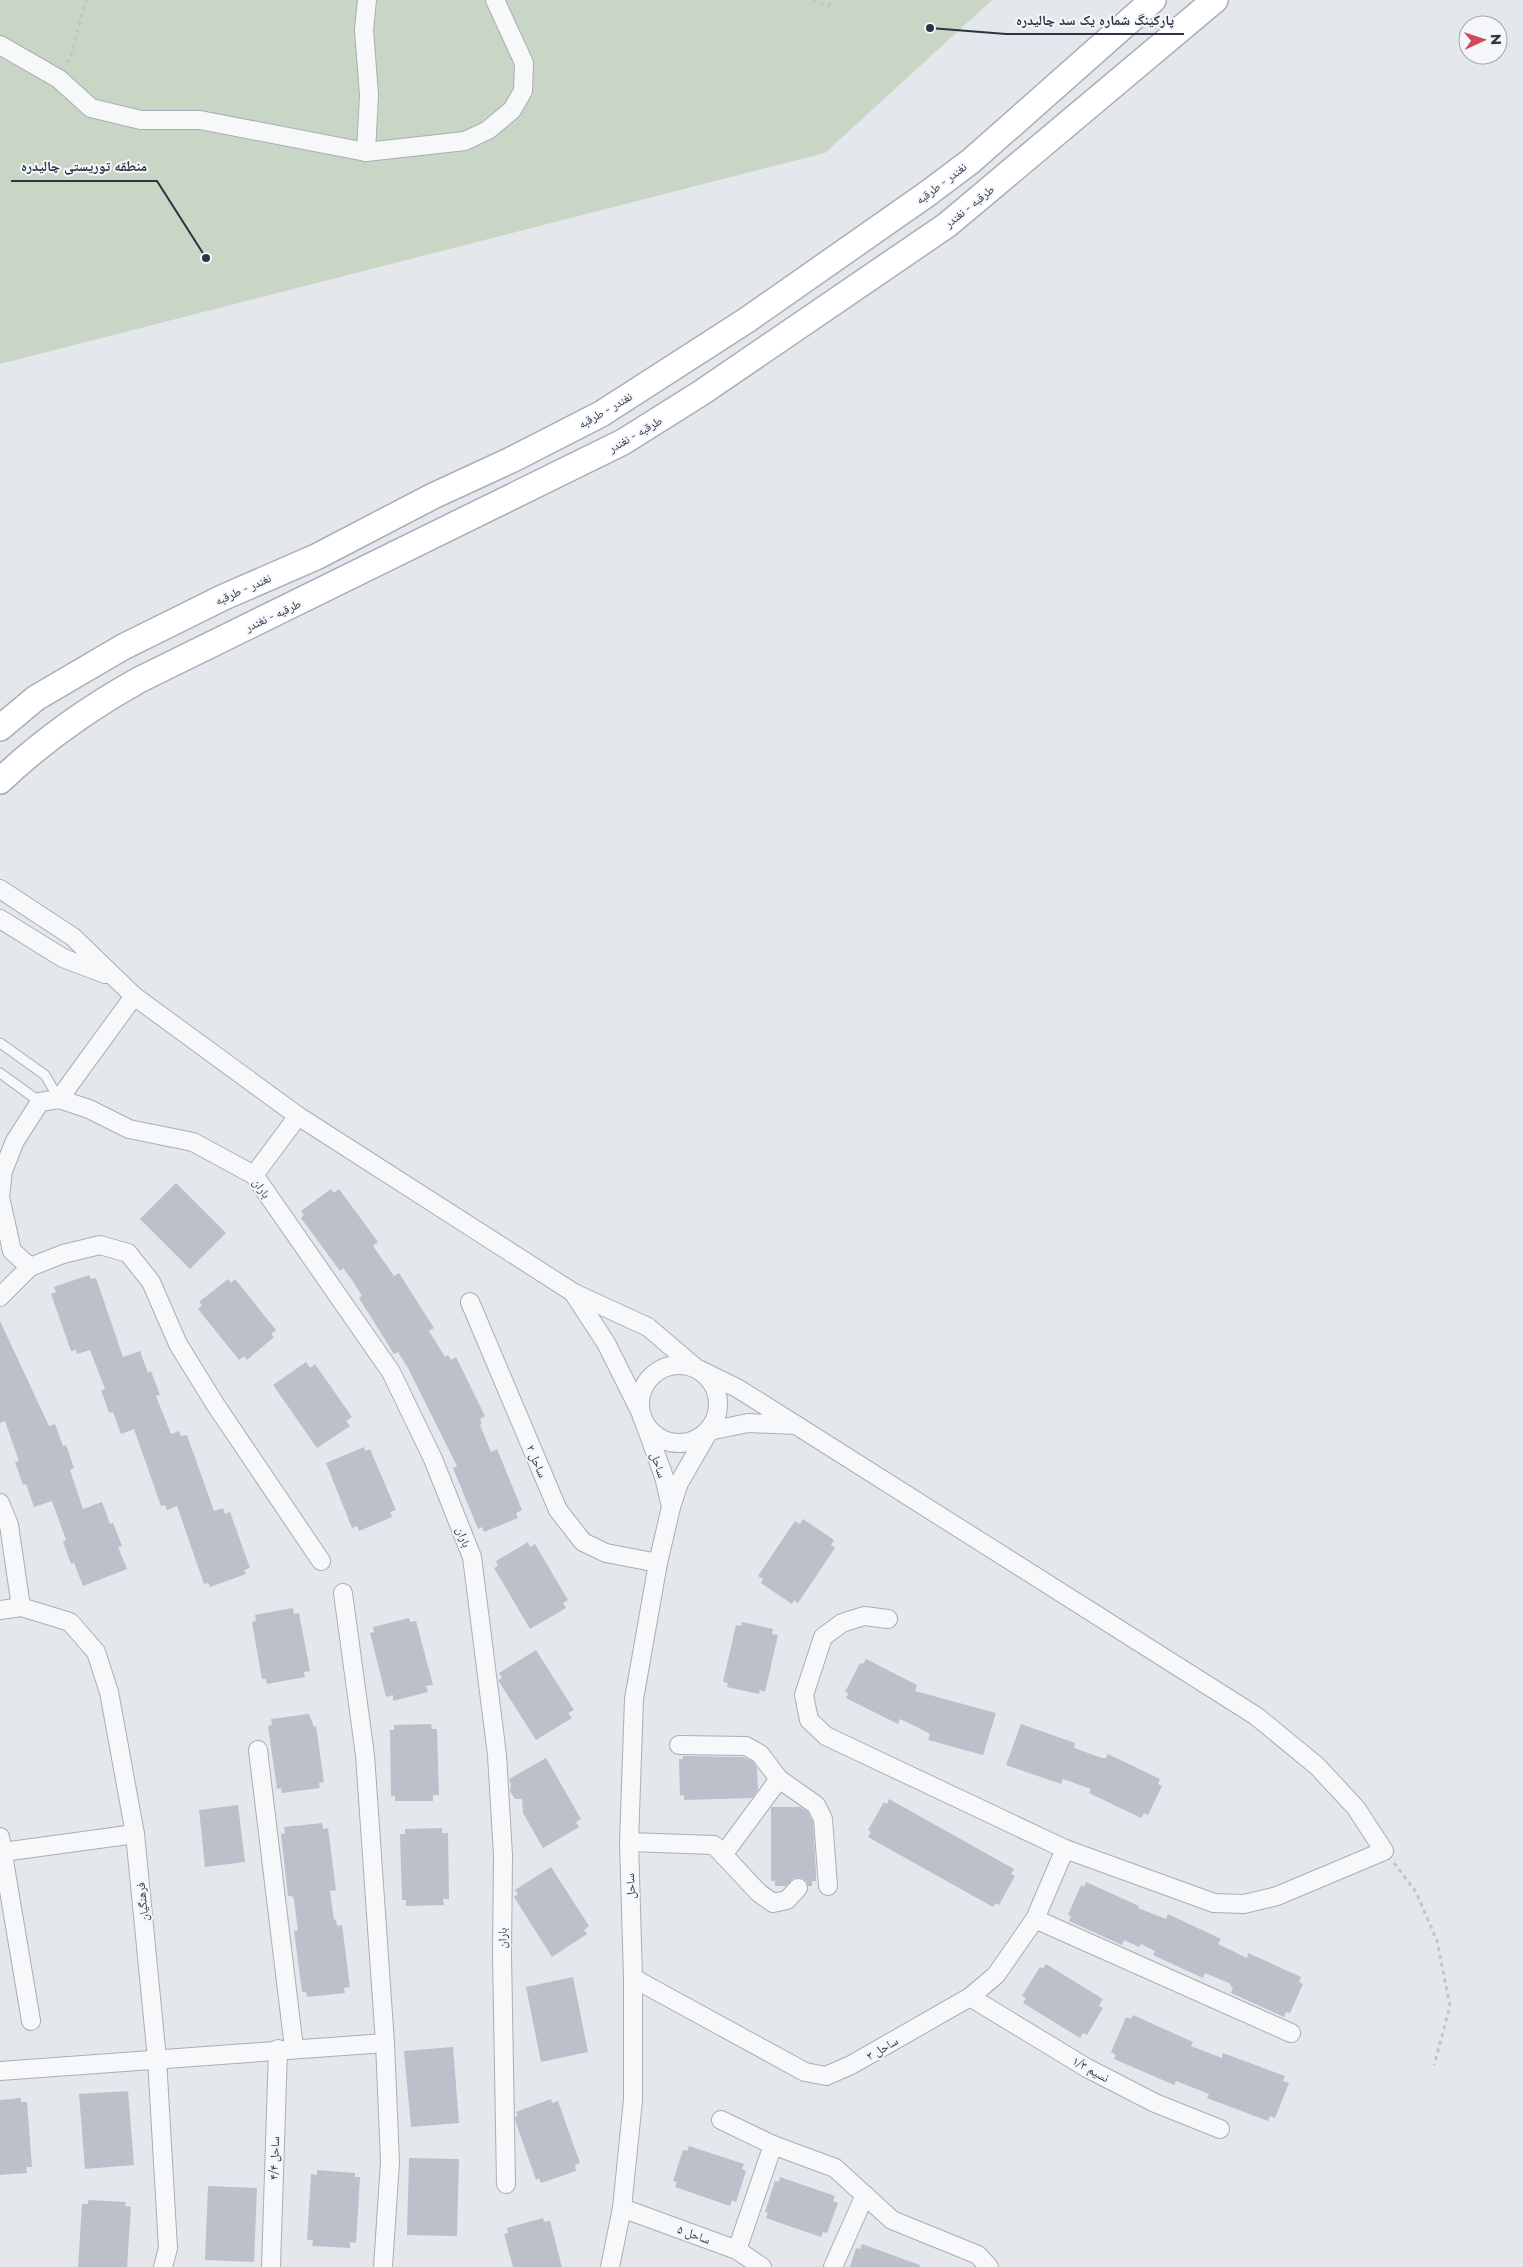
<svg xmlns="http://www.w3.org/2000/svg" width="1523" height="2267" viewBox="0 0 1523 2267" font-family="Montserrat,'Noto Naskh Arabic',sans-serif">
	<style>
		.green { fill: #c9d6c5 }
		.building { fill: #bbc0ca }
		.lines { fill: none; stroke-linecap: round; stroke-linejoin: round }
		.lane-casing { stroke: #a9aeb7; stroke-width: 11 }
		.street-casing { stroke: #a9aeb7; stroke-width: 20 }
		.secondary-casing { stroke: #a9aeb7; stroke-width: 28 }
		.path { stroke: #c2c5cb; stroke-width: 3; stroke-dasharray: 4 4; stroke-linecap: butt }
		.lane { stroke: #f7f8fa; stroke-width: 9 }
		.street { stroke: #f7f8fa; stroke-width: 18 }
		.secondary { stroke: #fff; stroke-width: 25 }
		.labels { text-anchor: middle; dominant-baseline: central; stroke-width: 4; stroke-linejoin: round; paint-order: stroke }
		.street-label { font-size: 12px; fill: #2b3445; stroke: #f4f6f9 }
		.leader { fill: none; stroke: #2b3445; stroke-width: 2 }
		.callout-dot { fill: #2b3445; stroke: #f4f6f9; stroke-width: 2 }
		.callout-label { font-size: 14px; text-anchor: middle; font-weight: bold; fill: #2b3445; stroke: #f4f6f9; stroke-width: 4; stroke-linejoin: round; paint-order: stroke }
	</style>
	<rect width="100%" height="100%" fill="#e4e7ec"/>
	<path class="green" d="M0,0H992L825,153L0,364Z"/>
	<g class="building">
		<path d="M176,1183L226,1233L190,1269L140,1219Z"/>
		<path d="M331,1189L334,1193L339,1189L378,1242L373,1246L394,1276L399,1273L434,1328L429,1331L445,1357L448,1355L451,1360L456,1357L485,1416L480,1419L482,1424L480,1425L491,1452L497,1449L522,1510L516,1513L518,1518L484,1532L482,1527L478,1529L453,1468L457,1466L408,1368L398,1352L394,1354L359,1298L362,1296L352,1280L343,1268L340,1271L301,1218L304,1215L301,1211Z"/>
		<path d="M89,1275L91,1279L96,1278L123,1357L140,1351L148,1373L151,1371L160,1395L156,1396L171,1434L179,1431L181,1436L187,1435L214,1511L223,1508L225,1514L230,1512L250,1568L244,1570L246,1574L210,1587L208,1583L204,1584L177,1506L167,1510L165,1505L161,1506L134,1429L121,1434L113,1412L109,1413L101,1390L105,1389L90,1350L77,1354L76,1350L71,1351L51,1294L56,1292L54,1287Z"/>
		<path d="M228,1279L231,1283L235,1279L276,1330L271,1334L274,1337L247,1360L244,1356L239,1360L198,1309L202,1305L199,1302Z"/>
		<path d="M0,1321L49,1426L55,1424L63,1446L66,1445L74,1468L70,1470L83,1509L102,1502L110,1524L113,1523L122,1546L118,1547L127,1569L83,1586L74,1563L71,1564L63,1542L66,1540L52,1501L34,1507L26,1484L23,1485L15,1462L19,1461L5,1421L0,1423Z"/>
		<path d="M306,1362L310,1368L315,1364L352,1417L346,1421L350,1426L317,1448L273,1385Z"/>
		<path d="M364,1447L365,1451L370,1449L396,1510L390,1512L392,1517L359,1531L357,1526L352,1528L326,1463Z"/>
		<path d="M803,1519L834,1540L831,1545L835,1548L798,1603L794,1600L792,1604L761,1583L763,1579L758,1576L795,1521L800,1524Z"/>
		<path d="M528,1542L530,1547L535,1544L568,1600L563,1603L566,1608L530,1629L494,1568L498,1566L496,1561Z"/>
		<path d="M293,1608L294,1614L299,1613L310,1671L304,1672L305,1677L267,1684L266,1679H262L252,1622L256,1621L255,1615Z"/>
		<path d="M409,1618L410,1622L416,1621L433,1685L426,1686L428,1692L393,1701V1695L386,1697L370,1633L374,1632L373,1627Z"/>
		<path d="M742,1622L773,1629L772,1634L778,1635L765,1692L760,1690L759,1694L727,1687L728,1683L723,1682L736,1625L741,1626Z"/>
		<path d="M536,1650L574,1710L568,1713L572,1718L536,1740L498,1680L502,1678L499,1673Z"/>
		<path d="M866,1659L917,1685L915,1691L996,1713L983,1755L928,1740L930,1735L927,1732L900,1719L898,1724L846,1698L849,1693L845,1692L860,1663L863,1664Z"/>
		<path d="M309,1714L314,1727L316,1726L324,1782L319,1783L320,1788L282,1793L281,1788L277,1789L268,1726L272,1725L271,1719Z"/>
		<path d="M431,1724L432,1729H437L439,1795H433V1801H395V1796H391L390,1730H394V1725Z"/>
		<path d="M1021,1724L1075,1743L1074,1748L1102,1758H1106L1108,1754L1160,1779L1158,1784L1162,1786L1148,1815L1144,1813L1141,1818L1089,1793L1091,1789L1063,1779L1061,1784L1006,1765Z"/>
		<path d="M683,1756L743,1757L753,1762L757,1768L758,1790L752,1798L684,1800V1795L680,1796L679,1759H683Z"/>
		<path d="M546,1758L581,1819L576,1822L579,1827L543,1848L523,1813L522,1799H515L510,1791L511,1784L509,1779Z"/>
		<path d="M889,1799L1014,1869L1011,1874L1015,1876L999,1905L996,1903L993,1907L868,1837L871,1832L868,1830L884,1802L887,1804Z"/>
		<path d="M238,1805L245,1862L205,1867L199,1810Z"/>
		<path d="M771,1807H800L808,1812L813,1822L816,1872V1881H812V1886H808L806,1881L800,1878H794L786,1886H775V1881H771Z"/>
		<path d="M322,1823L323,1829L328,1828L336,1890L330,1891L334,1920L336,1919L337,1926L342,1925L350,1987L344,1988L345,1993L307,1997L306,1992H302L294,1931L298,1930L294,1900L292,1896H288L281,1834L285,1833L284,1827Z"/>
		<path d="M442,1828V1833H448L449,1899H443L444,1905L406,1906V1900H402L400,1834H405V1829Z"/>
		<path d="M551,1867L589,1926L584,1930L587,1934L552,1957L514,1897L518,1894L515,1890Z"/>
		<path d="M1086,1882L1139,1906L1138,1908L1166,1919L1168,1914L1221,1939L1218,1944L1247,1958L1248,1953L1301,1977L1299,1982L1303,1984L1290,2013L1286,2012L1284,2017L1231,1993L1233,1988L1230,1986L1231,1984L1205,1973L1203,1978L1153,1955L1155,1951L1141,1944L1139,1947L1124,1940L1122,1945L1069,1921L1071,1916L1068,1915L1081,1885L1084,1887Z"/>
		<path d="M1046,1964L1103,1999L1099,2006L1103,2008L1087,2035L1083,2033L1080,2038L1023,2003L1026,1998L1022,1996L1040,1967L1043,1969Z"/>
		<path d="M573,1977L588,2052L541,2062L526,1987Z"/>
		<path d="M1133,2015L1193,2042L1191,2046L1222,2058L1223,2053L1285,2076L1283,2081L1289,2083L1275,2118L1270,2116L1268,2121L1207,2098L1209,2094L1176,2081L1174,2085L1114,2059L1116,2055L1111,2052L1126,2017L1131,2019Z"/>
		<path d="M453,2047L459,2123L411,2127L404,2051Z"/>
		<path d="M128,2091L134,2165L85,2169L79,2094Z"/>
		<path d="M21,2098V2102H27L32,2167H26L27,2173L0,2175V2100Z"/>
		<path d="M551,2099L552,2103L558,2101L580,2163L575,2165L576,2171L541,2183L539,2178L536,2180L516,2123L515,2117L518,2116L516,2112Z"/>
		<path d="M689,2146L744,2164L742,2169L746,2171L736,2202L732,2200L730,2206L675,2187L677,2182L673,2181L683,2150L687,2151Z"/>
		<path d="M409,2158L459,2159L457,2236L407,2235Z"/>
		<path d="M317,2170L355,2173V2177H360L356,2243L350,2242V2248L312,2246L313,2240H307L311,2174L317,2175Z"/>
		<path d="M780,2177L835,2196L833,2201L838,2203L827,2233L823,2232L821,2237L766,2218L768,2213L765,2212L775,2181L779,2182Z"/>
		<path d="M208,2186L257,2188L254,2262L205,2260Z"/>
		<path d="M88,2200L126,2202L125,2206L131,2207L127,2267H78L82,2204H88Z"/>
		<path d="M543,2218L544,2222L550,2221L562,2267H513L504,2234L508,2233L507,2228Z"/>
		<path d="M862,2244L920,2265V2267H850L856,2248L860,2249Z"/>
	</g>
	<g class="lines">
		<g class="lane-casing">
			<g id="lane">
				<path d="M0,1043L45,1075L59,1099"/>
				<path d="M0,1073L40,1102"/>
			</g>
		</g>
		<g class="street-casing">
			<g id="street">
				<path d="M0,45L59,79L91,108L141,120H200L366,152L465,141L488,130L512,110L523,91L524,63L495,0"/>
				<path d="M366,152L369,95L364,30L367,0"/>
				<path d="M0,889L73,937L134,996L298,1116L574,1293L648,1327L696,1368L737,1388L796,1425L748,1423L709,1431L679,1483L671,1507L664,1477L645,1424"/>
				<path d="M0,919L63,958L105,974"/>
				<path d="M59,1099L134,996"/>
				<path d="M254,1175L298,1116"/>
				<path d="M30,1267L12,1251L0,1197L3,1171L15,1141L40,1102L59,1099L89,1109L129,1129L193,1142L254,1175L391,1372L433,1459L472,1557L497,1755L503,1855L502,1954L506,2184"/>
				<path d="M574,1294L606,1343L640,1411"/>
				<path d="M0,1297L30,1267L63,1254L100,1245L128,1253L151,1282L178,1344L215,1404L321,1561"/>
				<path d="M470,1302L558,1510L583,1542L606,1553L658,1563"/>
				<circle cx="679" cy="1404" r="39"/>
				<path d="M796,1425L1256,1716L1317,1766L1356,1808L1384,1851L1277,1896L1244,1904L1214,1903L1065,1849L826,1736L809,1720L804,1695L823,1637L842,1623L864,1616L888,1619"/>
				<path d="M0,1503L9,1525L21,1607"/>
				<path d="M343,1593L365,1755L385,2043L390,2162L383,2267"/>
				<path d="M0,1610L21,1607L70,1622L96,1652L109,1692L135,1834L157,2059L168,2248L163,2267"/>
				<path d="M679,1745L746,1746L760,1754L779,1779L816,1805L823,1819L828,1886"/>
				<path d="M258,1750L294,2048"/>
				<path d="M0,1837L31,2021"/>
				<path d="M629,1842L714,1845L759,1893L773,1903L787,1900L798,1888"/>
				<path d="M3,1852L135,1834"/>
				<path d="M723,1855L779,1779"/>
				<path d="M1035,1919L1291,2033"/>
				<path d="M633,1978L805,2072L826,2076L851,2065L970,1997L996,1975L1035,1919L1065,1849"/>
				<path d="M970,1997L1087,2068L1155,2103L1220,2129"/>
				<path d="M0,2071L385,2043"/>
				<path d="M721,2120L773,2145L835,2168L892,2220L978,2255L989,2267"/>
				<path d="M622,2208L737,2250L762,2267"/>
				<path d="M737,2250L773,2145"/>
				<path d="M271,2267L278,2049"/>
				<path d="M610,2267L622,2208L633,2100V1978L629,1842L634,1699L658,1563L671,1507"/>
				<path d="M833,2267L865,2195"/>
			</g>
		</g>
		<g class="secondary-casing">
			<g id="secondary">
				<path d="M0,728L36,698L123,647L224,597L316,557L433,496L511,460L601,414L747,320L927,194L971,161L1153,0"/>
				<path d="M0,781C43,740 87,709 139,680L623,442L701,393L947,225L1215,0"/>
			</g>
		</g>
		<g class="path">
			<path d="M813,0L828,6L835,0"/>
			<path d="M67,63L71,55L86,0"/>
			<path d="M1394,1863L1416,1892L1437,1941L1450,2006L1434,2065"/>
		</g>
		<use href="#lane" class="lane"/>
		<use href="#street" class="street"/>
		<use href="#secondary" class="secondary"/>
	</g>
	<g class="labels">
		<g class="street-label">
			<text transform="translate(941 183) rotate(-37)">نغندر - طرقبه</text>
			<text transform="translate(969 206) rotate(-39)">طرقبه - نغندر</text>
			<text transform="translate(605 410) rotate(-30)">نغندر - طرقبه</text>
			<text transform="translate(635 434) rotate(-30)">طرقبه - نغندر</text>
			<text transform="translate(243 589) rotate(-24)">نغندر - طرقبه</text>
			<text transform="translate(273 615) rotate(-25)">طرقبه - نغندر</text>
			<text transform="translate(262 1188) rotate(55)">باران</text>
			<text transform="translate(537 1461) rotate(67)">ساحل ۲</text>
			<text transform="translate(659 1465) rotate(71)">ساحل</text>
			<text transform="translate(464 1537) rotate(69)">باران</text>
			<text transform="translate(630 1886) rotate(-92)">ساحل</text>
			<text transform="translate(142 1902) rotate(-96)">فرهنگیان</text>
			<text transform="translate(502 1938) rotate(-89)">باران</text>
			<text transform="translate(882 2048) rotate(-30)">ساحل ۳</text>
			<text transform="translate(1091 2069) rotate(29)">نسیم ۱/۳</text>
			<text transform="translate(274 2158) rotate(-88)">ساحل ۴/۴</text>
			<text transform="translate(694 2234) rotate(20)">ساحل ۵</text>
		</g>
	</g>
	<path class="leader" d="M930 28L1006 34H1184M206 258L157 181H11"/>
	<g class="callout-dot">
		<circle cx="930" cy="28" r="5"/>
		<circle cx="206" cy="258" r="5"/>
	</g>
	<g class="callout-label">
		<text x="1095" y="25">پارکینگ شماره یک سد چالیدره</text>
		<text x="84" y="171">منطقه توریستی چالیدره</text>
	</g>
	<g transform="translate(1483 40) rotate(87)"><circle r="24" fill="#f4f6f9" stroke="#a4a8b1"/>
	<path d="M0-4L9 19L0 12L-9 19Z" fill="#d1495b"/>
	<text y="-8" font-size="14" font-weight="bold" text-anchor="middle" fill="#2b3445">N</text>
	</g>
</svg>
